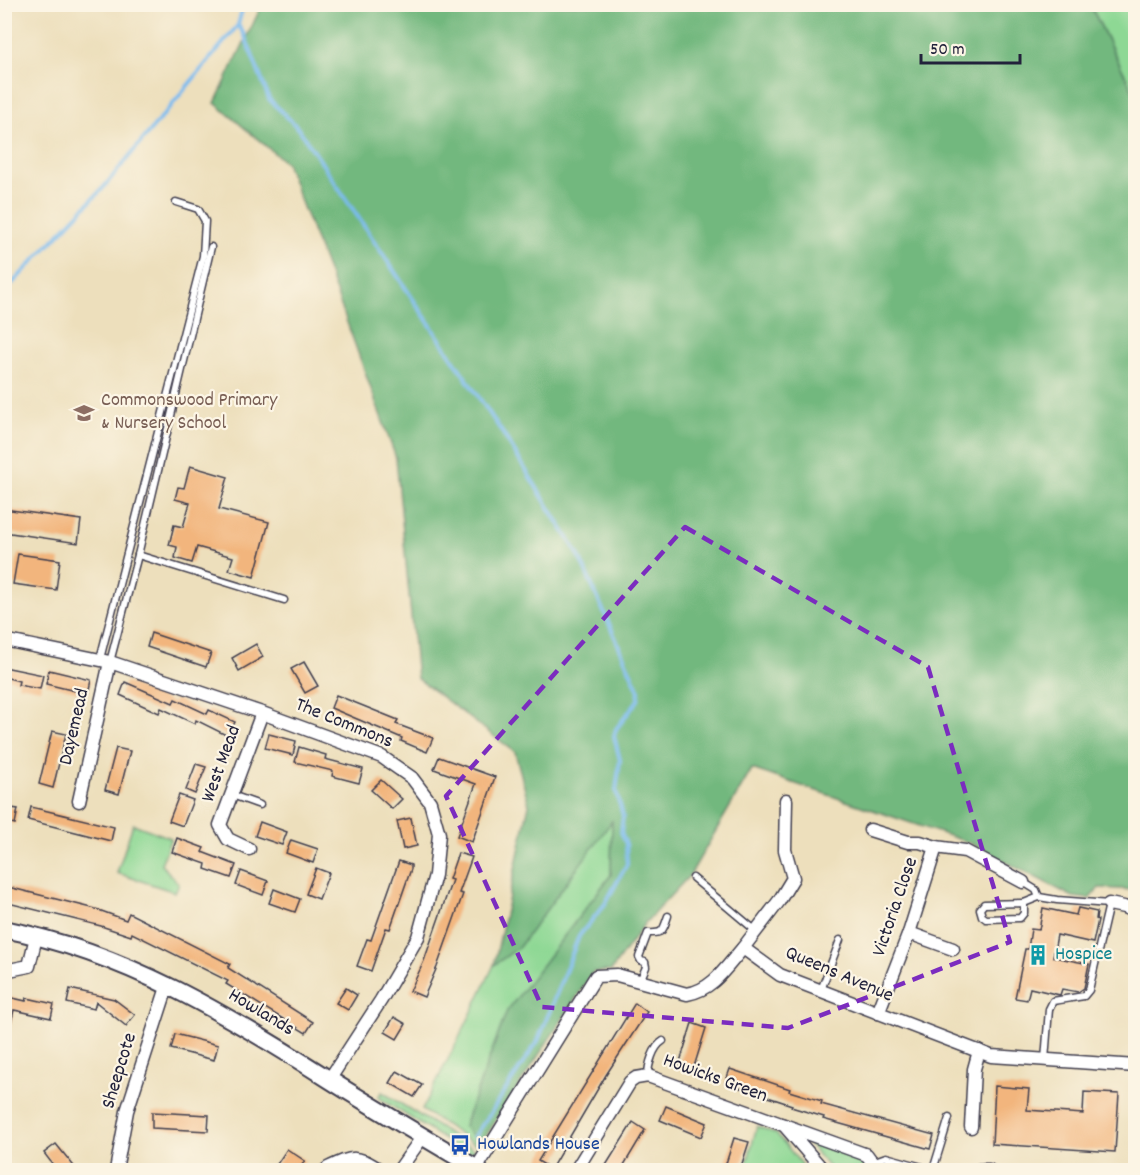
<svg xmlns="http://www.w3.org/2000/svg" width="1140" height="1175" viewBox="0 0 1140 1175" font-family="Dekko,sans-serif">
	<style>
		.green { fill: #8ed894; stroke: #587d68; stroke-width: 1.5 }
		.forest { fill: #72b87e; stroke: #4a6d5c; stroke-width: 1.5 }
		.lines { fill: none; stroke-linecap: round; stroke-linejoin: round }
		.stream { stroke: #7abbef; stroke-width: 4 }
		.building { fill: #f2b57d }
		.lane-casing { stroke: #403e4e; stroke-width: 9 }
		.street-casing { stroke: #403e4e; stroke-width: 15 }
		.secondary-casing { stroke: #403e4e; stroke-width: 20 }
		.lane { stroke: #fff; stroke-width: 6 }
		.street { stroke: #fff; stroke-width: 12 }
		.secondary { stroke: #fff; stroke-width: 16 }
		.marked { fill: none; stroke: #7b2cbf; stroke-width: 4.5; stroke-dasharray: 12 8; stroke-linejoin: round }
		.labels { text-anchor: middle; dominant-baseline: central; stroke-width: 4.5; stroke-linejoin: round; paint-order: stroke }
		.education-label { font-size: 20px; fill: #785e54; stroke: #fcf5e5; text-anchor: start }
		.street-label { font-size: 20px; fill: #22223b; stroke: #fcf5e5 }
		.culture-label { font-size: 20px; fill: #0d838f; stroke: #fcf5e5; text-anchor: start }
		.transit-label { font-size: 20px; fill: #164399; stroke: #fcf5e5; text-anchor: start }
	</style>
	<rect width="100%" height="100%" fill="#fcf5e5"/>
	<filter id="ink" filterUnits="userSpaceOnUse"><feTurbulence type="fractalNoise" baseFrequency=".0167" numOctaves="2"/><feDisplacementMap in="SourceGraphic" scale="12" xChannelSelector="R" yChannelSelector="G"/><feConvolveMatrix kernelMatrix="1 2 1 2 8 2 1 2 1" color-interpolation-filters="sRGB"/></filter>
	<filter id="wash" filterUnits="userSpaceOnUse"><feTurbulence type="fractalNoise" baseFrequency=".008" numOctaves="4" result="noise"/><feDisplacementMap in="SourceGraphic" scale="24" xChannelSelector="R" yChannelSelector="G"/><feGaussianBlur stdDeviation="1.35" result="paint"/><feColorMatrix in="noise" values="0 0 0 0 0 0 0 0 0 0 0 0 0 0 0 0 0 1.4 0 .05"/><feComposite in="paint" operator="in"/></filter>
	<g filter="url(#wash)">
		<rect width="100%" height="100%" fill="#eddfbc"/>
		<g class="green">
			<path d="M1090,5H1135V95L1096,16Z"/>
			<path d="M612,820L611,875L507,1011L464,1125L480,1145L479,1147L422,1110L466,1024L494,965L519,947Z"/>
			<path d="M133,824L171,838L161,864L179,884L175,892L117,873Z"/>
			<path d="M382,1092L477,1151L465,1153L378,1097Z"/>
			<path d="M757,1126L777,1134L806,1170H745Z"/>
			<path d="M804,1138L862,1159L866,1163V1170H831Z"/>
		</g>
		<path class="forest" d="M262,5H1090L1135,95V890L1099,888L1089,899L1073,897L970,843L752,769L690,875L645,923L611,971L593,972L480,1145L464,1126L507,1011L611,875L612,821L519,947L494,965L529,805L515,752L417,678L396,458L336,292L286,163L215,103Z"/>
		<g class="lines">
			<g class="stream">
				<path d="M238,25L244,34L269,99L299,129L502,432L578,554L639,691L638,700L616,729L614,736L620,760L616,791L623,816L621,832L626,844L627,864L605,904L579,936L538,1041L475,1136"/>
				<path d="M4,292L103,188L238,25L242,10L248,7L259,4"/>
			</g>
		</g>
		<g id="blocks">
			<g class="building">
				<path d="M190,466L228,477L219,509L269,522L254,577L229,570L233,557L197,547L192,563L175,558L177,547L169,545L174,525L183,527L190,503L175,499L178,487L184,488Z"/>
				<path d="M4,509L81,520L78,543L4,532Z"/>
				<path d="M18,554L60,560L56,590L13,584Z"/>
				<path d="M151,633L211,653L206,667L147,647Z"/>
				<path d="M256,644L263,657L239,671L232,658Z"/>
				<path d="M304,662L318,686L305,693L291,669Z"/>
				<path d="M4,667L43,675L40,689L18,685L19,681L4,677Z"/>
				<path d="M49,670L91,680L88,694L46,684Z"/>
				<path d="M125,682L173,703L175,699L207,714L209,710L235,722L228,736L196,720L195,724L161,708L159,713L120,695Z"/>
				<path d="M336,695L398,720L396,724L433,738L427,752L401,741L402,738L331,708Z"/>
				<path d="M52,731L66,734L53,788L39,784Z"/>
				<path d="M269,734L296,741L293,755L265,748Z"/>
				<path d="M299,747L326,755L325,759L363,769L359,783L332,776L333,771L295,762Z"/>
				<path d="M116,748L130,751L119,794L105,790Z"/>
				<path d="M439,757L495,777L472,842L457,836L476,784L434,769Z"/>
				<path d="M196,764L206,767L195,794L186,790Z"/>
				<path d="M381,780L402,799L392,809L371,790Z"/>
				<path d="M179,795L193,800L183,826L169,821Z"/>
				<path d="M4,807L18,809L15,824L4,821Z"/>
				<path d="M31,807L114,827L111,841L28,820Z"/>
				<path d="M411,818L417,846L403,849L397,821Z"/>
				<path d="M260,822L287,832L282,845L255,836Z"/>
				<path d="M177,838L204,848L202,852L236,865L231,878L205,869L206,864L172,852Z"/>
				<path d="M291,840L318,849L313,863L286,853Z"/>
				<path d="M458,853L472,857L459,893L463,894L437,967L424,997L410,991L424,961L452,880L449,879Z"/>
				<path d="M399,861L411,865V869L390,929L386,928L371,971L357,966L367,939L371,940Z"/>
				<path d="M316,868L329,873L319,899L306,894Z"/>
				<path d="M241,871L268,881L263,895L236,885Z"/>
				<path d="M4,886L96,909L126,920L129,913L230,964L228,968L313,1022L306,1033L226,984L228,981L132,933L131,936L101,926L4,902Z"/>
				<path d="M274,889L300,899L295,912L269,903Z"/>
				<path d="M1043,908L1076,915L1078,908L1097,912L1096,919L1098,920L1093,943L1057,935L1053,957L1089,964L1084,988L1078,992L1062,989L1060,995L1030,988L1027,1000L1015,998L1025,949H1028L1031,929L1039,930Z"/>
				<path d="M346,988L357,995L348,1010L336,1003Z"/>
				<path d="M70,989L114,999L135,1015L126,1026L96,1002L94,1009L67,1003Z"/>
				<path d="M4,996L26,1001L27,998L54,1004L51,1018L14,1010L9,1031H4Z"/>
				<path d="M635,1003L647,1012L606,1075L551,1169L538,1161Z"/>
				<path d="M394,1017L406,1024L397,1039L385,1032Z"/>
				<path d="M692,1023L706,1028L693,1070L679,1065Z"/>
				<path d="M175,1034L218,1045L214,1060L171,1049Z"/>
				<path d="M730,1069L790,1089L789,1091L822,1101L821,1104L934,1135L930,1149L823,1119L824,1117L791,1107L792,1105L725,1083Z"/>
				<path d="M397,1071L422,1085L414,1097L390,1083Z"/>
				<path d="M995,1086L1029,1089L1027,1110L1083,1114L1084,1092L1119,1094L1115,1152L992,1144Z"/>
				<path d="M666,1106L707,1123L701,1137L660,1120Z"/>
				<path d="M152,1112L209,1115L208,1131L152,1128Z"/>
				<path d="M633,1122L645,1130L621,1170H603Z"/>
				<path d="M734,1138L749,1142L740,1170H724Z"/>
				<path d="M56,1144L77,1170H57L44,1153Z"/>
				<path d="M287,1149L305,1161L298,1170H273Z"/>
			</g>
		</g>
	</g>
	<g filter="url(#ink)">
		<use href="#blocks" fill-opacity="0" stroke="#403e4e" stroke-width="1.5"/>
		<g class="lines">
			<g class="lane-casing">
				<g id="lane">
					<path d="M138,555L284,600"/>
					<path d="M100,659L203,256L205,221L198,209L176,202"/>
					<path d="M110,662L138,555L211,247"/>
					<path d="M232,795L260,805"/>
					<path d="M693,878L756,931"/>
					<path d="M1023,882L1036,890L1039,897"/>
					<path d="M1024,903L1039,897L1057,900L1109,904L1089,990L1084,996L1053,1001L1049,1009L1045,1060"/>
					<path d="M1024,903V913L1020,918L986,919L982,916L980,909L984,904Z"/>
					<path d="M640,981L646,967L645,962L641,961L639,957L648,933C664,934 663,930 668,916"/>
					<path d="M821,990L840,940"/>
					<path d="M648,1076C648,1065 653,1047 663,1041"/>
					<path d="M872,1162L886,1157L933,1170L949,1118"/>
				</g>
			</g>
			<g class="street-casing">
				<g id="street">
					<path d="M4,640L110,662L262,713L382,757L412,778L430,802L439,834L435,875L418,937L381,1000L329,1080"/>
					<path d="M79,801L110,662"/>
					<path d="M870,830L908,842H920L936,847L965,851L1023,882"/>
					<path d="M249,849L228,839L220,825L262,713"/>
					<path d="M1109,904L1124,907L1136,912"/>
					<path d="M909,933L953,949"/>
					<path d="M743,948L779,901L793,878L785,850L786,800"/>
					<path d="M4,971L29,966L36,937"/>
					<path d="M878,1013L909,933L936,847"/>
					<path d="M784,1125L823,1170"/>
					<path d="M971,1127L974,1069L979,1051"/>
					<path d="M476,1169L596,976L617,975L687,994C713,990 727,966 743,948L780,975L991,1056L1136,1066"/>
					<path d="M116,1170L127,1111L168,984"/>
					<path d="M326,1170L328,1168C353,1156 357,1155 380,1170"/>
					<path d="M399,1170L423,1136"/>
					<path d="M576,1170L630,1082L636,1078L648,1076L867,1155L872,1162L873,1170"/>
					<path d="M979,1170H989"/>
				</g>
			</g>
			<g class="secondary-casing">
				<path id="secondary" d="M4,929C126,953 228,1015 330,1080C379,1111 429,1140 479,1170"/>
			</g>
			<use href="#lane" class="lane"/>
			<use href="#street" class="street"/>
			<use href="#secondary" class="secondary"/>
		</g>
	</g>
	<path class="marked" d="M685,527L928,667L1010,942L788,1028L542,1007L446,796Z"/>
	<defs>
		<g id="school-bare" transform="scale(1.62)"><path d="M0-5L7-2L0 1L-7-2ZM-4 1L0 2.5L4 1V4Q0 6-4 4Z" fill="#8d6e63" stroke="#fcf5e5" stroke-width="2.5" paint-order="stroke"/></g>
		<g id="building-bare" transform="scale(1.62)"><path d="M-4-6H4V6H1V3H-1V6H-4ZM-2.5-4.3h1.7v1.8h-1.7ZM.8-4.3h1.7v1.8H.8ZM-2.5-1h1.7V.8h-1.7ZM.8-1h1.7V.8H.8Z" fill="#0f9aa8" stroke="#fcf5e5" stroke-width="2.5" paint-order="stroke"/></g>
		<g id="bus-bare" transform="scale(1.62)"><path d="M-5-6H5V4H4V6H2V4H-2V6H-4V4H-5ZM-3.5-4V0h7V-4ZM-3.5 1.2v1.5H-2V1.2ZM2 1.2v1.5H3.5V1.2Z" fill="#1a4fb4" stroke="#fcf5e5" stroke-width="2.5" paint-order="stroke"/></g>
	</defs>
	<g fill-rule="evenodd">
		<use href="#school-bare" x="84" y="413"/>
		<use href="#building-bare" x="1038" y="955"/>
		<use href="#bus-bare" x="460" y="1145"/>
	</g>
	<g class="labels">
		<g class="education-label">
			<text x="101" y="401">Commonswood Primary<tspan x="101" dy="23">&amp; Nursery School</tspan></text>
		</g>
		<g class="street-label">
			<text transform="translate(344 724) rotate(22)">The Commons</text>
			<text transform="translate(75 727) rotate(-77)">Dayemead</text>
			<text transform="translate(222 764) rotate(-70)">West Mead</text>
			<text transform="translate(896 907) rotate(-71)">Victoria Close</text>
			<text transform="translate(839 975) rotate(23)">Queens Avenue</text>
			<text transform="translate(261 1013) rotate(31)">Howlands</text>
			<text transform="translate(120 1071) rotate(-73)">Sheepcote</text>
			<text transform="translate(715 1079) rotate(20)">Howicks Green</text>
		</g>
		<g class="culture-label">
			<text x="1055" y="955">Hospice</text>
		</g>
		<g class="transit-label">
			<text x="477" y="1145">Howlands House</text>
		</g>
	</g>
	<rect width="1140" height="1175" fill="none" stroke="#fcf5e5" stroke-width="24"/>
	<path d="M921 54v9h99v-9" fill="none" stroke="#22223b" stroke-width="3"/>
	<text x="930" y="54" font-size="18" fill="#22223b" stroke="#fcf5e5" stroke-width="4.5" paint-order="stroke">50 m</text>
</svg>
